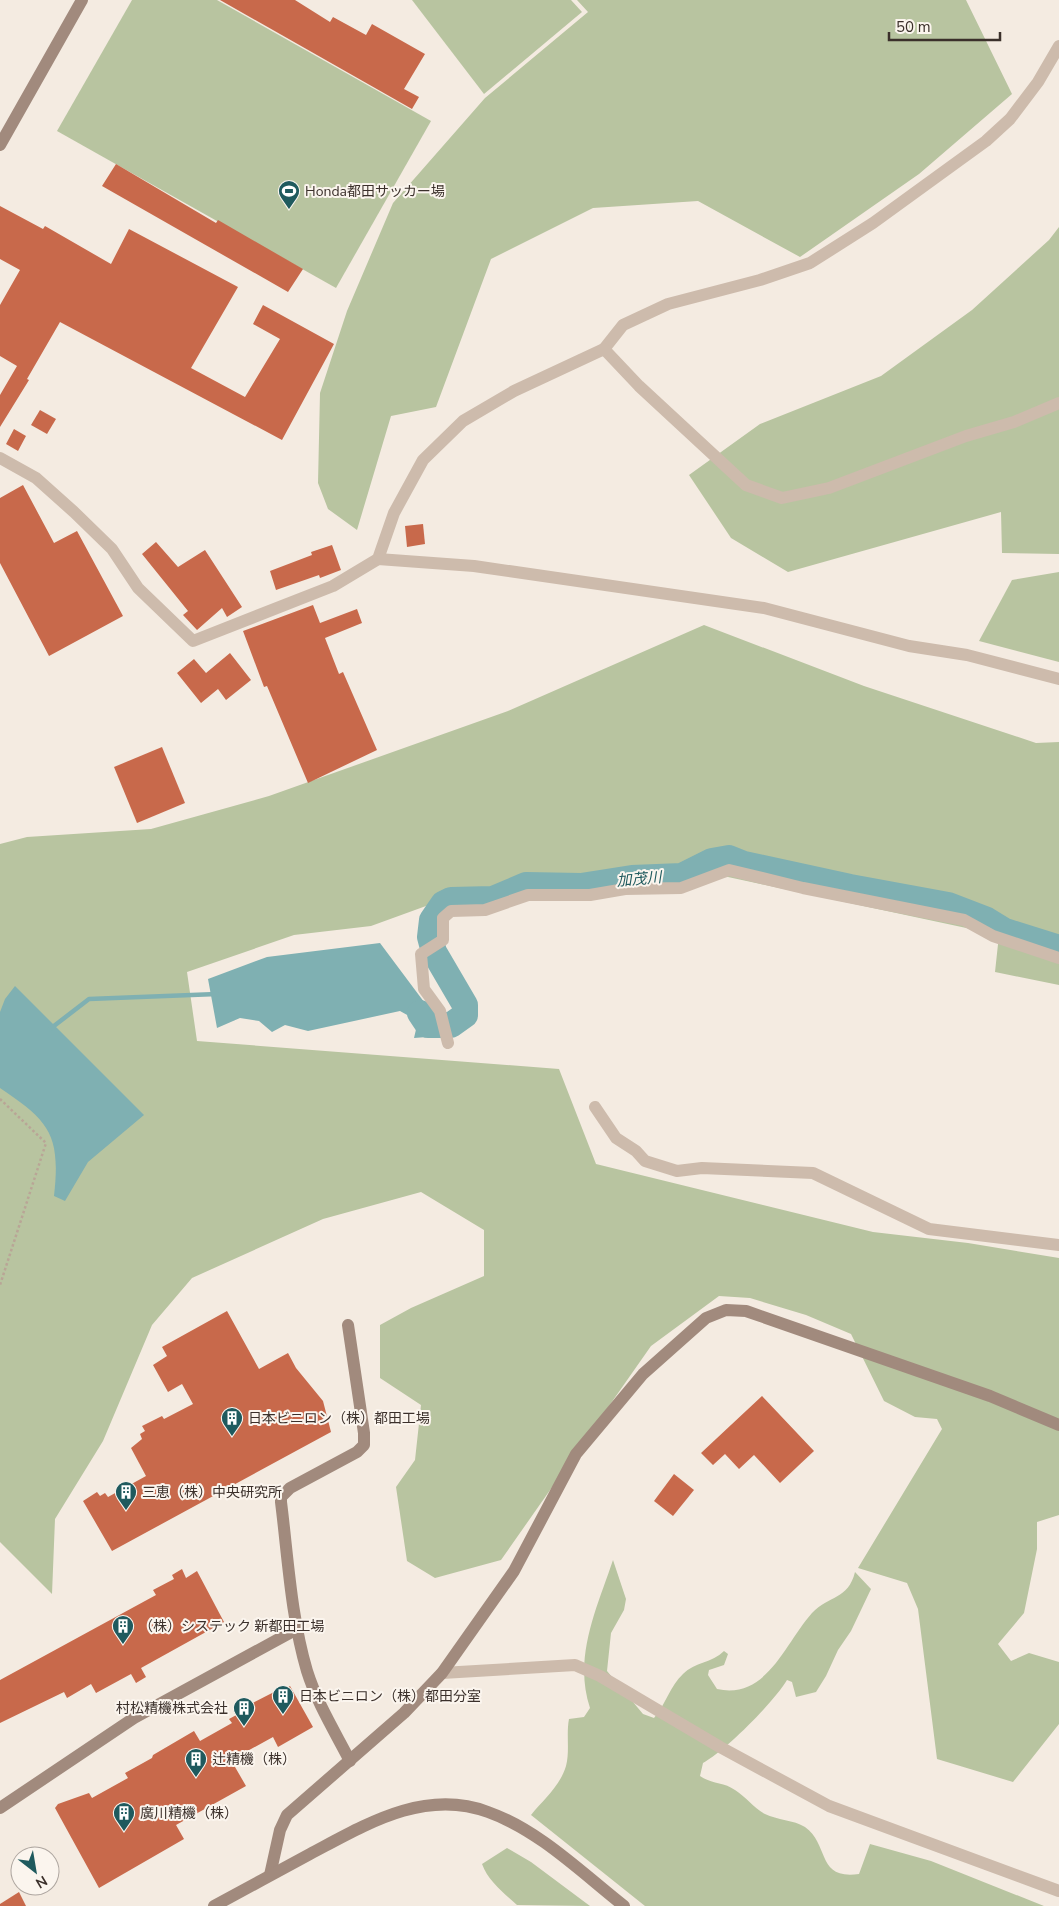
<svg xmlns="http://www.w3.org/2000/svg" width="1059" height="1906" viewBox="0 0 1059 1906" font-family="'Nunito Sans','Noto Sans JP',sans-serif">
	<style>
		.green { fill: #b8c4a0 }
		.water { fill: #7fb0b2 }
		.lines { fill: none; stroke-linecap: round; stroke-linejoin: round }
		.stream { stroke: #7fb0b2; stroke-width: 4.5 }
		.river { stroke: #7fb0b2; stroke-width: 26 }
		.building { fill: #c8694b }
		.path { stroke: #b9a596; stroke-width: 2.5; stroke-dasharray: 2.5 2.5; stroke-linecap: butt }
		.street { stroke: #cdbbac; stroke-width: 12 }
		.secondary { stroke: #a18a7d; stroke-width: 12 }
		.labels { text-anchor: middle; dominant-baseline: central; stroke-width: 4; stroke-linejoin: round; paint-order: stroke }
		.poi-label { font-size: 14px; fill: #3b302b; stroke: #fbf5ee; text-anchor: start }
		.water-label { font-size: 15px; font-style: italic; fill: #1f5a5e; stroke: #fbf5ee }
	</style>
	<rect width="100%" height="100%" fill="#f4ebe1"/>
	<g class="green">
		<path d="M132,0H217L431,121L336,288L57,131Z"/>
		<path d="M412,0H571L582,12L484,94Z"/>
		<path d="M577,0H966L1012,94L919,174L800,257L698,201L593,208L491,259L436,407L391,416L357,530L328,509L318,483L320,393L347,311L393,203L485,98L588,12Z"/>
		<path d="M1059,227V554L1002,553L1001,512L788,572L731,538L689,475L760,424L881,376L972,310L1049,240Z"/>
		<path d="M1059,572V662L979,641L1012,580Z"/>
		<path d="M704,625L864,686L1036,743L1059,742V985L995,972L999,935L728,877L522,888L448,898L371,926L294,935L187,972L197,1041L559,1069L596,1164L873,1232L968,1243L1059,1258V1515L1037,1522V1549L1024,1613L998,1644L1011,1661L1029,1653L1059,1662V1724L1013,1782L937,1759L918,1609L907,1583L858,1568L942,1429L937,1419L915,1417L884,1401L851,1334L806,1315L750,1298L719,1296L651,1346L501,1560L435,1578L407,1561L396,1487L415,1460L421,1405L380,1378V1325L411,1308L484,1276V1230L421,1192L323,1219L192,1278L152,1325L103,1441L55,1519L52,1594L0,1542V844L27,837L151,829L269,796L508,711Z"/>
		<path d="M613,1560L626,1599L624,1610L611,1633L607,1671L643,1714L654,1718C666,1704 670,1686 683,1674C695,1662 712,1663 724,1651L728,1654L724,1665L709,1670L708,1675L717,1689C767,1700 785,1643 812,1613C829,1595 848,1600 855,1572L871,1589L851,1631L838,1650L826,1676L816,1692L796,1697L792,1682L787,1680C773,1703 726,1750 703,1763L700,1776C711,1784 724,1782 735,1790C746,1797 754,1808 765,1814C777,1820 794,1820 805,1827C830,1845 816,1880 859,1874L870,1844L931,1861L1044,1906H645L531,1815C544,1799 560,1786 566,1766C570,1751 566,1734 569,1719L584,1717L590,1708C573,1657 597,1608 613,1560Z"/>
		<path d="M507,1848L531,1862L590,1906L517,1905C504,1893 488,1881 482,1864Z"/>
	</g>
	<g class="water">
		<path d="M380,943L433,1014L440,1036L414,1038L418,1021L400,1011L308,1031L285,1025L272,1032L259,1021L240,1018L217,1028L208,979L267,957Z"/>
		<path d="M15,986L144,1115L88,1162L65,1201L54,1196C61,1134 49,1121 0,1088V1012L5,999Z"/>
	</g>
	<g class="lines">
		<path class="stream" d="M50,1029L89,999L217,994"/>
		<path class="river" d="M420,1013L428,1025H451L465,1015V1005L434,952L430,937L432,920L443,904L451,900L493,899L526,885L581,886L632,878L682,876L712,861L729,858L744,864L850,887L948,905L987,920L1005,931L1059,948"/>
	</g>
	<g class="building">
		<path d="M220,0H295L330,22L333,17L366,35L372,24L425,54L404,89L419,97L412,109Z"/>
		<path d="M116,164L216,223L218,220L303,269L288,292L102,186Z"/>
		<path d="M0,206L43,229L45,226L111,264L129,229L238,287L191,368L245,397L280,339L253,324L263,305L334,344L282,440L60,322L27,379L29,380L0,427V395L17,366L0,356V305L20,270L0,259Z"/>
		<path d="M40,410L56,419L47,434L31,425Z"/>
		<path d="M14,429L26,436L18,451L6,444Z"/>
		<path d="M23,485L54,543L77,531L123,616L49,656L0,563V498Z"/>
		<path d="M423,524L425,544L407,547L405,526Z"/>
		<path d="M156,542L178,567L205,550L242,607L227,617L222,608L197,630L183,615L188,611L142,554Z"/>
		<path d="M332,545L341,570L320,578L319,575L276,590L270,571L312,555L311,552Z"/>
		<path d="M313,605L320,623L357,609L362,623L325,638L339,674L343,672L377,750L308,783L267,686L264,687L243,631Z"/>
		<path d="M230,653L251,680L226,700L218,689L201,703L177,673L194,659L206,673Z"/>
		<path d="M162,747L185,803L137,823L114,767Z"/>
		<path d="M227,1311L259,1369L288,1353L296,1368L323,1401L331,1432L112,1551L83,1501L97,1492L100,1496L105,1493L108,1497L146,1476L131,1448L142,1439L140,1434L145,1431L142,1426L162,1416L164,1419L193,1404L182,1384L168,1392L153,1365L167,1356L162,1347Z"/>
		<path d="M762,1396L814,1451L780,1483L754,1455L739,1469L725,1454L713,1465L701,1453Z"/>
		<path d="M674,1474L694,1490L673,1516L654,1501Z"/>
		<path d="M182,1569L186,1578L197,1571L224,1622L141,1668L146,1677L136,1683L131,1674L96,1693L91,1684L67,1698L64,1692L0,1723V1680L156,1595L153,1590L174,1579L172,1575Z"/>
		<path d="M290,1686L313,1727L278,1747L273,1737L231,1760L246,1786L176,1825L184,1839L99,1888L55,1808L58,1804L89,1793L92,1798L128,1778L125,1773L152,1758L153,1755L194,1731L200,1741L232,1723L229,1719L240,1713L239,1710L274,1692L276,1695Z"/>
		<path d="M19,1892L26,1906H0V1904Z"/>
	</g>
	<g class="lines">
		<path class="path" d="M0,1099L46,1143L0,1285"/>
		<g class="street">
			<path d="M604,349L623,325L668,304L760,280L810,263L873,223L986,141L1010,119L1038,82L1059,46"/>
			<path d="M0,458L36,478L74,512L112,549L138,588L193,641L333,586L378,559L394,513L423,460L463,421L514,391L604,349L639,386L746,485L782,498L829,488L966,436L1014,422L1059,403"/>
			<path d="M378,559L474,566L764,608L909,646L967,655L1059,679"/>
			<path d="M448,1043L440,1011L424,989L421,954L443,940V918L451,911L485,910L528,895H590L625,889L681,888L729,870L803,888L964,920L993,936L1059,958"/>
			<path d="M595,1107L616,1138L636,1151L645,1161L677,1171L702,1168L813,1173L929,1229L1059,1245"/>
			<path d="M442,1673L575,1665L600,1676L720,1747L829,1806L1059,1891"/>
		</g>
		<g class="secondary">
			<path d="M0,145L82,0"/>
			<path d="M348,1325L364,1433V1445L357,1452L290,1488L281,1497V1502C288,1558 291,1617 307,1671C317,1703 335,1732 350,1761"/>
			<path d="M0,1808L134,1718L297,1629"/>
			<path d="M270,1875L280,1830L287,1815L404,1713L442,1673L514,1571L576,1454L643,1374L706,1318L726,1310L746,1311L990,1396L1059,1425"/>
			<path d="M214,1906C246,1889 278,1871 310,1854C365,1825 424,1788 488,1812C539,1830 582,1873 624,1906"/>
		</g>
	</g>
	<defs>
		<g id="stadium-pin" transform="scale(1.125)"><path d="M0 17L-7.5 6A9.5 9.5 0 1 1 7.5 6Z" fill="#1f5a5e" stroke="#fbf5ee"/><path d="M0-5a6.5 5 0 1 0 0 10a6.5 5 0 1 0 0-10ZM-3.5-1.8h7v3.6h-7Z" fill="#fff"/></g>
		<g id="building-pin" transform="scale(1.125)"><path d="M0 17L-7.5 6A9.5 9.5 0 1 1 7.5 6Z" fill="#1f5a5e" stroke="#fbf5ee"/><path d="M-4-6H4V6H1V3H-1V6H-4ZM-2.5-4.3h1.7v1.8h-1.7ZM.8-4.3h1.7v1.8H.8ZM-2.5-1h1.7V.8h-1.7ZM.8-1h1.7V.8H.8Z" fill="#fff"/></g>
	</defs>
	<g fill-rule="evenodd">
		<use href="#stadium-pin" x="289" y="191"/>
		<use href="#building-pin" x="232" y="1418"/>
		<use href="#building-pin" x="126" y="1492"/>
		<use href="#building-pin" x="123" y="1626"/>
		<use href="#building-pin" x="283" y="1696"/>
		<use href="#building-pin" x="244" y="1708"/>
		<use href="#building-pin" x="196" y="1759"/>
		<use href="#building-pin" x="124" y="1813"/>
	</g>
	<g class="labels">
		<g class="poi-label">
			<text x="305" y="191">Honda都田サッカー場</text>
			<text x="248" y="1418">日本ビニロン（株）都田工場</text>
			<text x="142" y="1492">三恵（株）中央研究所</text>
			<text x="139" y="1626">（株）システック 新都田工場</text>
			<text x="299" y="1696">日本ビニロン（株）都田分室</text>
			<text x="228" y="1708" text-anchor="end">村松精機株式会社</text>
			<text x="212" y="1759">辻精機（株）</text>
			<text x="140" y="1813">廣川精機（株）</text>
		</g>
		<g class="water-label">
			<text transform="translate(639 879) rotate(-5)">加茂川</text>
		</g>
	</g>
	<g transform="translate(35 1871) rotate(149)"><circle r="24" fill="#fbf5ee" stroke="#aea6a0"/>
	<path d="M0-4L9 19L0 12L-9 19Z" fill="#1f5a5e"/>
	<text y="-8" font-size="14" font-weight="bold" text-anchor="middle" fill="#3b302b">N</text>
	</g>
	<path d="M889 32v8h111v-8" fill="none" stroke="#3b302b" stroke-width="2.5"/>
	<text x="896" y="32" font-size="15" fill="#3b302b" stroke="#fbf5ee" stroke-width="4" paint-order="stroke">50 m</text>
</svg>
